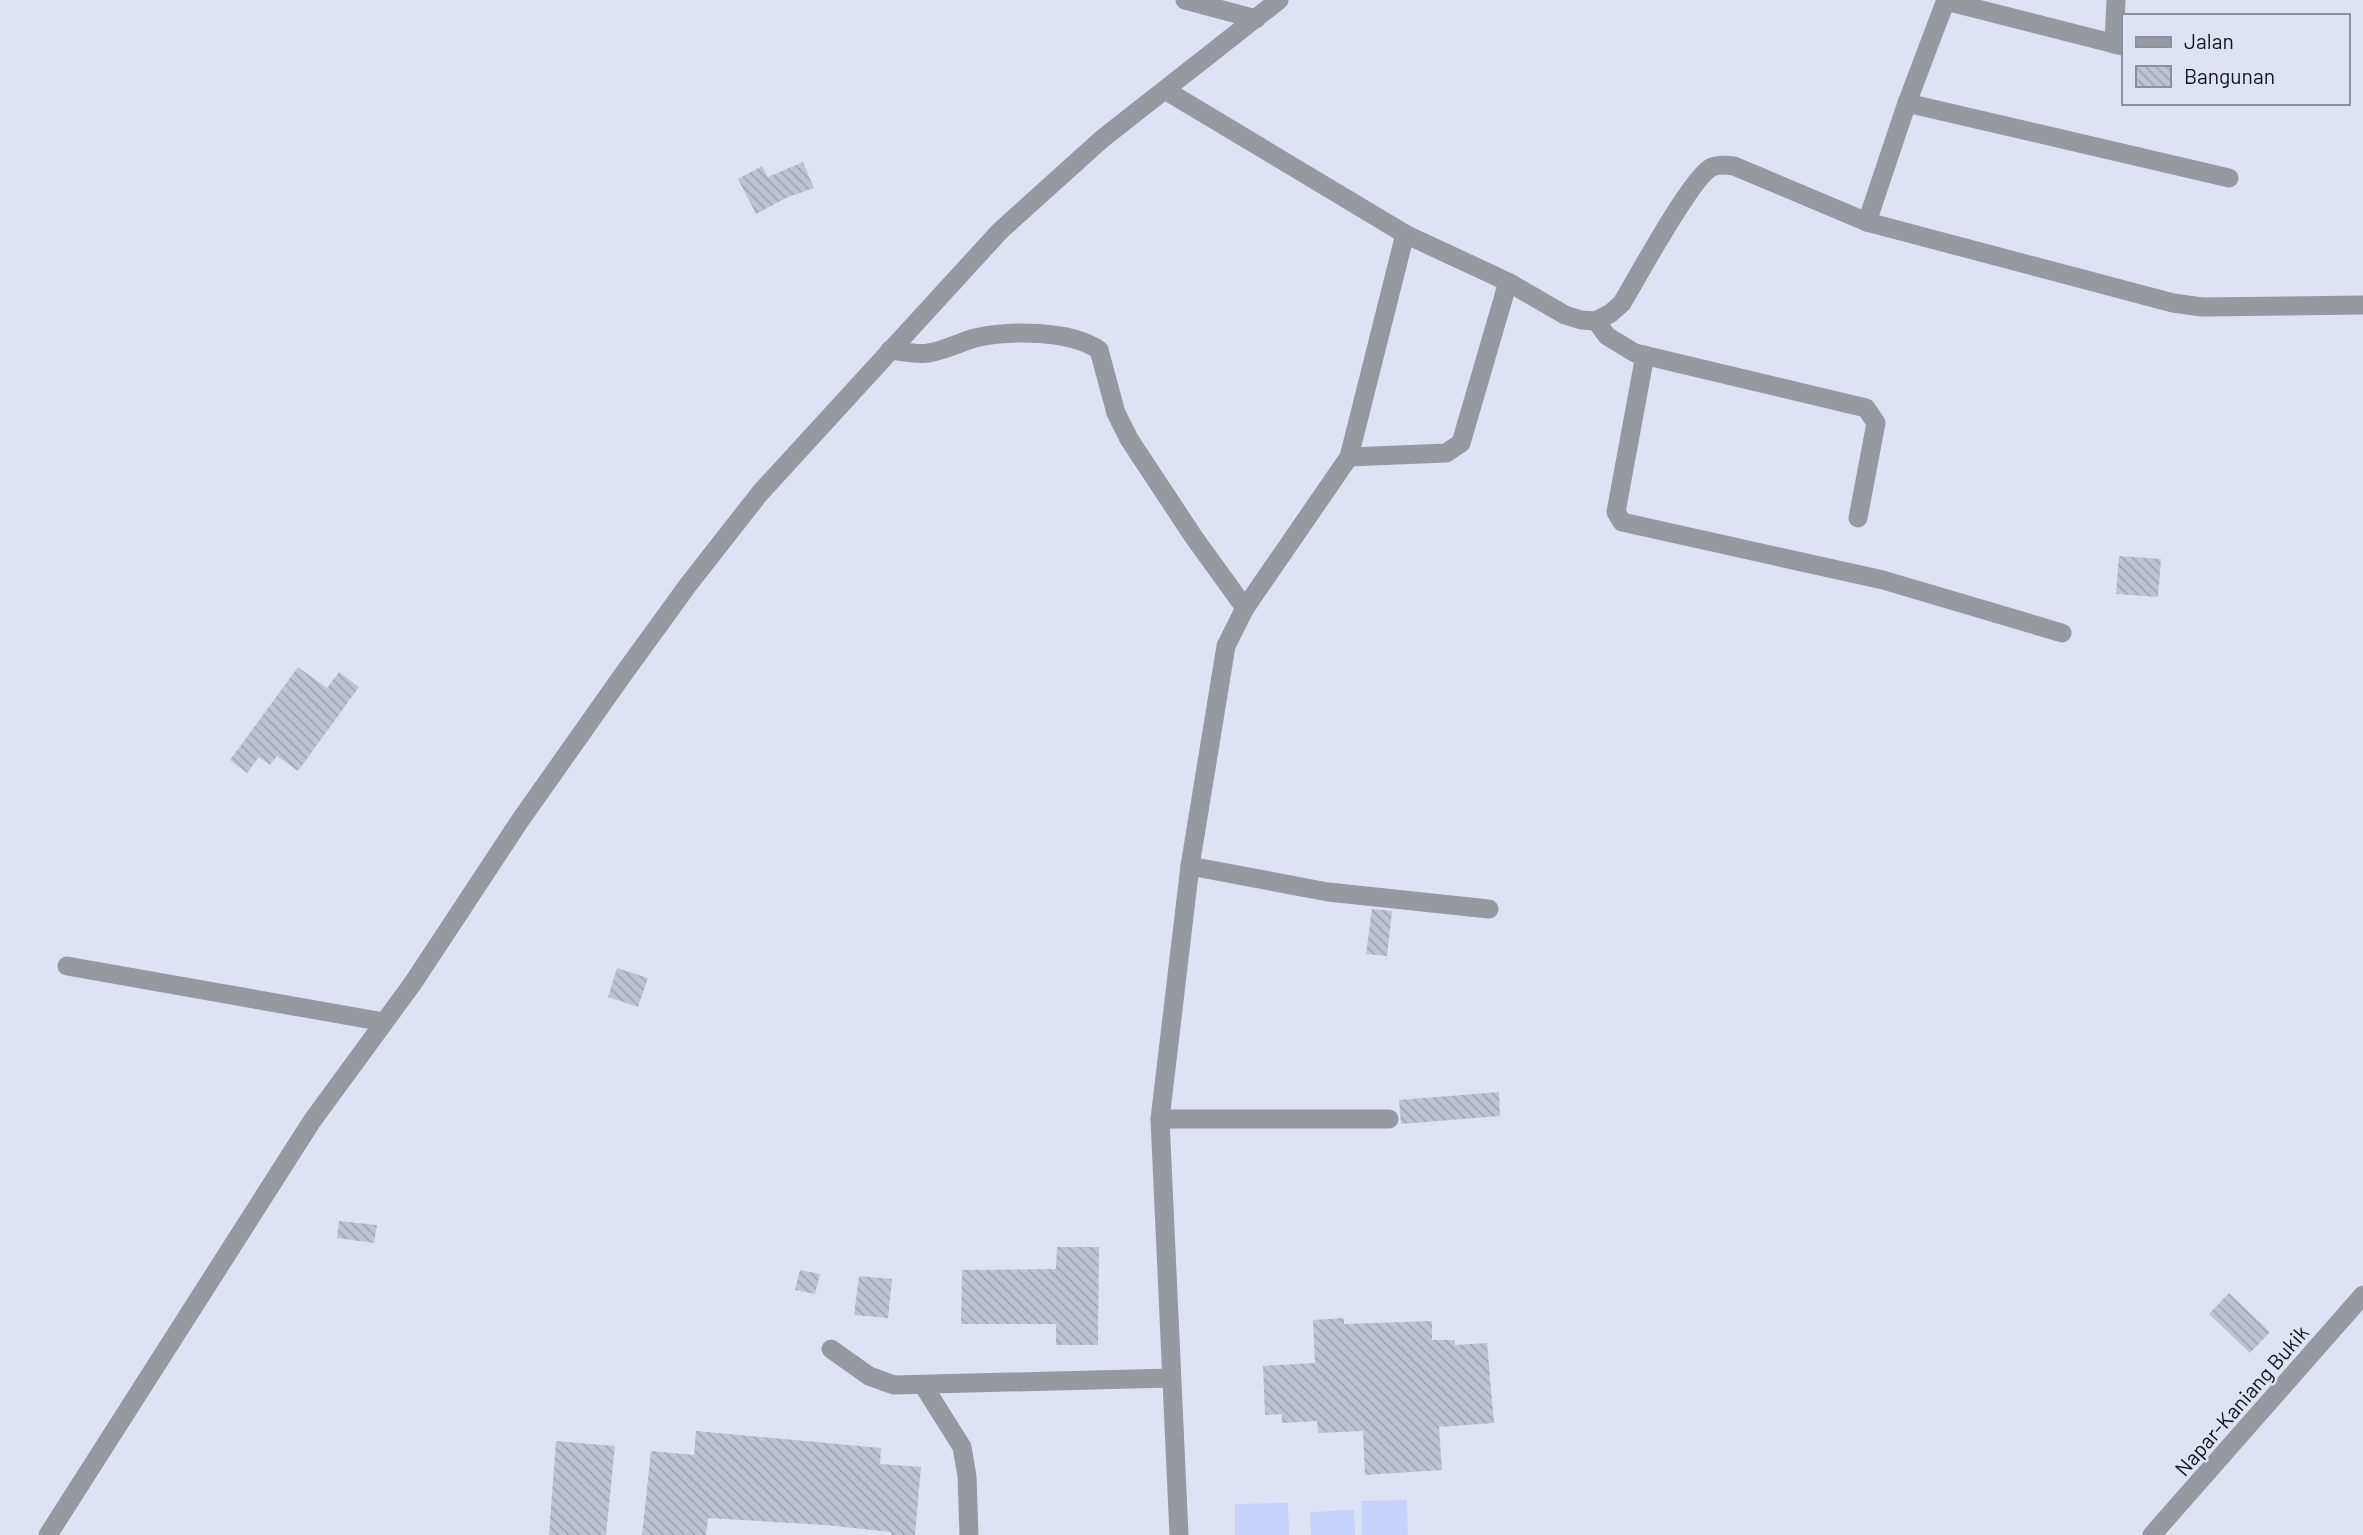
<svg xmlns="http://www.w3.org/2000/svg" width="2363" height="1535" viewBox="0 0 2363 1535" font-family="Barlow,sans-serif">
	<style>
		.garden { fill: #c6d2f9 }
		.building { fill: url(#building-back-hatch) }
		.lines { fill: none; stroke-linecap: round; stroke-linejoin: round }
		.minor { stroke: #9699a0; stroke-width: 19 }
		.tertiary { stroke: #9699a0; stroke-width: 19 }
		.labels { text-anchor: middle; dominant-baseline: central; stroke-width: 5; stroke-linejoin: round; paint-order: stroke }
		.street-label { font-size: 21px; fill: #12141b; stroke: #dde3f5 }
	</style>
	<defs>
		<pattern id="building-back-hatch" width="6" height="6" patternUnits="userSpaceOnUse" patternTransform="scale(1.75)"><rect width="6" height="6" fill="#bdc2d4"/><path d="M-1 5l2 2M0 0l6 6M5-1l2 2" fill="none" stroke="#a1a6b5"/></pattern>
	</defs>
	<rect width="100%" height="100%" fill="#dde3f5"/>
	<g class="garden">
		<path d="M1407,1500L1408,1535H1362L1361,1501Z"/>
		<path d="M1288,1503L1289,1535H1235V1504Z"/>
		<path d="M1354,1510L1355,1535H1311L1310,1512Z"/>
	</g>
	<g class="building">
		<path d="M803,162L814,188L788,197L756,214L738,179L762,166L768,177Z"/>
		<path d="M2119,556L2161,559L2158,597L2116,594Z"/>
		<path d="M298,667L327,688L339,672L359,687L298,771L277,756L270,765L259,757L247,773L230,760Z"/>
		<path d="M1372,909L1392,911L1387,956L1366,954Z"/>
		<path d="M617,968L648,978L638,1007L608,997Z"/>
		<path d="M1499,1092L1500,1116L1401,1124L1399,1100Z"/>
		<path d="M339,1221L377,1225L374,1243L337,1238Z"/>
		<path d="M1057,1247H1099L1098,1345H1056V1324H961L962,1270L1056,1269Z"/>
		<path d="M800,1270L820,1274L815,1294L795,1290Z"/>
		<path d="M859,1276L892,1279L888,1318L854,1315Z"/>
		<path d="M2229,1293L2270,1332L2250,1353L2209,1314Z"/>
		<path d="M1344,1318V1324L1432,1321V1340H1455V1345L1487,1343L1494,1423L1439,1427L1442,1470L1365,1475L1363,1431L1318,1433L1317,1421L1282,1423V1414L1265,1415L1263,1366L1315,1363L1313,1320Z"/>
		<path d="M696,1431L881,1448L880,1464L921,1467L915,1535H891V1532L825,1525L708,1518L706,1535H642L651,1451L694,1455Z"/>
		<path d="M556,1441L615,1446L606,1535H549Z"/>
	</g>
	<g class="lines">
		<g class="minor">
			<path d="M1185,0L1256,19"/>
			<path d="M1946,1L2123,46"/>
			<path d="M2114,44L2116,0"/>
			<path d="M1165,90L1405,234L1508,282L1565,315L1581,320L1596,321L1611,313L1622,303C1637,278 1692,176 1712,167C1719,164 1727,165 1734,166L1867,222L2173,303L2202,307L2363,305"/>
			<path d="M1907,103L2229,178"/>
			<path d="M1867,222L1907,103L1946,0"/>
			<path d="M1596,321L1607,336L1635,353L1866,408L1876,423L1858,518"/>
			<path d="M890,350C902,351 916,355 928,353C944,351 960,342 975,338C1009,330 1070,330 1099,350L1116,413L1129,439L1193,536L1245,608"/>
			<path d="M1645,355L1616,512L1622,522L1883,580L2062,633"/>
			<path d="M1349,457L1446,453L1461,443L1508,282"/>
			<path d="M1190,866L1328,892L1489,909"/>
			<path d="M67,966L384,1022"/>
			<path d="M1160,1119H1389"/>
			<path d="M831,1349L869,1376L894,1385L1171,1378"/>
			<path d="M923,1385L962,1447L967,1476L969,1535"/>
			<path d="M1179,1535L1160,1119L1190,866L1226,646L1245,608L1349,457L1405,234"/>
		</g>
		<g class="tertiary">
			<path d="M48,1535L312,1121L413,983L519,822L622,676L688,585L760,493L1000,231L1102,139L1279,0"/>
			<path d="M2152,1535L2363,1295"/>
		</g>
	</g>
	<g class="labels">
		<g class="street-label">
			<text transform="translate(2241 1400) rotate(-49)">Napar-Kaniang Bukik</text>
		</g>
	</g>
	<rect x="2122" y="14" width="228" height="91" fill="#dde3f5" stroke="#8c909e" stroke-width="2"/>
	<rect x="2136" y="37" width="35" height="10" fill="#9699a0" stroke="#8c909e" stroke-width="2"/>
	<text x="2184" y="49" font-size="21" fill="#12141b">Jalan</text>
	<rect x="2136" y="66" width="35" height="21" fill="url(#building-back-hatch)" stroke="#8c909e" stroke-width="2"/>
	<text x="2184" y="84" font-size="21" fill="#12141b">Bangunan</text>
</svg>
